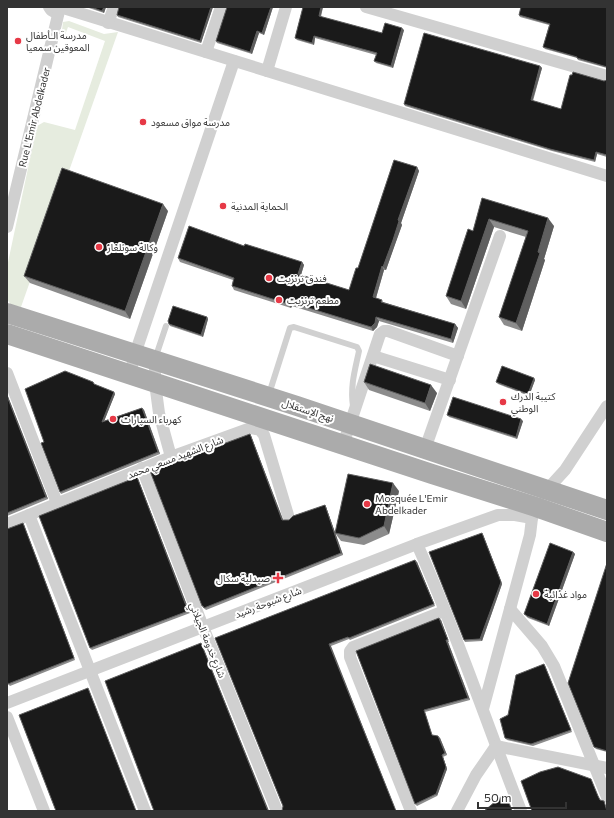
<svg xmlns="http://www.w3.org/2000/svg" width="614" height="818" viewBox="0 0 614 818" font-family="Commissioner,'Noto Sans Arabic',sans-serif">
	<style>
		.green { fill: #e6ecdf }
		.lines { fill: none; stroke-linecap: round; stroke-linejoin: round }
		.service { stroke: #d0d0d0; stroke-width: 6 }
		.minor { stroke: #d0d0d0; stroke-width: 12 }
		.primary { stroke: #ababab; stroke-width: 20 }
		.wall { fill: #8c8c8c }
		.shaded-wall { fill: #5f5f5f }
		.building { fill: #1a1a1a; stroke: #5f5f5f }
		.poi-dot { fill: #e63946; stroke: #fff; stroke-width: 1.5 }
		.labels { text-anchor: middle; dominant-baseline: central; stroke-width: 4; stroke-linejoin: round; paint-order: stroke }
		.poi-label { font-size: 10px; fill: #333; stroke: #fff; text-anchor: start }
		.street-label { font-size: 10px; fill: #333; stroke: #fff }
	</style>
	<rect width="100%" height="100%" fill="#fff"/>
	<path class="green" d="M69,21L104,34L118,32L21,307L11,305L7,299V267L37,126L44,122L75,130L105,41L68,27L64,38H61L63,22Z"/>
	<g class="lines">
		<g class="service">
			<path d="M155,359L166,326"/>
			<path d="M269,394L290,328L294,327L357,347L359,351C355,370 350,386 353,406"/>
		</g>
		<g class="minor">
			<path d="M49,7L51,10L58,14"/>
			<path d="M60,7L607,176"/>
			<path d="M366,7L607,76"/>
			<path d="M108,23L114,7"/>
			<path d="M206,52L221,7"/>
			<path d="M267,71L286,7"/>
			<path d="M7,227L60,7"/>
			<path d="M373,356L450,380"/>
			<path d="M155,360V383L159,413L171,457"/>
			<path d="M7,373L57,503"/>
			<path d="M130,374L135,354L234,61"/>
			<path d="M343,445L380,334L384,331H388L458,356"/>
			<path d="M425,449L500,236"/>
			<path d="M142,468L203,627L277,811"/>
			<path d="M544,493L565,470L607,406"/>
			<path d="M29,515L145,811"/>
			<path d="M7,524L171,457L251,428L260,430L264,435L288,515"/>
			<path d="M417,544C456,631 486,722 521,811"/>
			<path d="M510,609L542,646L554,666L607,797"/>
			<path d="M7,703L417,544L498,515H515L532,518"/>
			<path d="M483,709L530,535L532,518L535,511"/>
			<path d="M7,717L44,811"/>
			<path d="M411,811L350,657V651L353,647L444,611"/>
			<path d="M457,811L476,775L496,746L607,768"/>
		</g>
		<g class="primary">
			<path d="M7,313L297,406L607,510"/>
			<path d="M7,334L432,474L536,507L607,532"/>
		</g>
	</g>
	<g class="wall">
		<path d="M86,7H106L104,13Z"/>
		<path d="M213,7L201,43L118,17L117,15Z"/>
		<path d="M227,7H273L264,35L259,33L252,54L217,43L216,41Z"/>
		<path d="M303,7H323L321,17L382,33L404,30L393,68L376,63L374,61L376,55L315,38L314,45L297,40L295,38Z"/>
		<path d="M607,7V68L578,60L577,58L545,49L543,47L549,25L520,17L519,15Z"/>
		<path d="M540,66L542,68L533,101L561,109L604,81L607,80V157L597,154L595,162L552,151L405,106L404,104Z"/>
		<path d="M417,167L419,171L401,223L402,225L395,244L386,270H384L376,298L382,300L383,302L455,324L458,328L453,343L379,321L377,327L373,331L292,306L291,308L234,290L232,286L233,280L180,262L178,258L244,246L302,262L304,265L301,275L349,290L358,268Z"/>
		<path d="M482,198L554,226L544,259L545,260L522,331L504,325L499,317L526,237L494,227L466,309L451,304L446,296L473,231Z"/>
		<path d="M168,211L130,319L30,283L24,276Z"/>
		<path d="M207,317L208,319L203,337L170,326L169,324Z"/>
		<path d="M534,378L535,380L529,396L498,384L496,382Z"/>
		<path d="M93,382L94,385L114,392L115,394L104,421L142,408L144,410L160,454L61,494L60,492Z"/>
		<path d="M364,382L437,393L430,411L369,390Z"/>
		<path d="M7,394L48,499L7,516Z"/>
		<path d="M447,415L523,421L517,439L449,417Z"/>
		<path d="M251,436L283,520H289L325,505L326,507L343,555L206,610L202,606Z"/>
		<path d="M138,479L190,613L92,650L90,648Z"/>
		<path d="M399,491L389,534L364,545L341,541L335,533Z"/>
		<path d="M23,523L24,525L75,660L10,686L8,684Z"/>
		<path d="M483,535L502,584L482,641L465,642L464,640Z"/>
		<path d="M573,552L575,554L549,626L528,618L526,616Z"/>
		<path d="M417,562L435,606L350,640L349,639L331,646L283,806L215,638Z"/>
		<path d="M607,563V752L596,749L594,747Z"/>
		<path d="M441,620L449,642H448L470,700L425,712L432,735L440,738L447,755L443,757L447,769L437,796L417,806L415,804L356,651Z"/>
		<path d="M545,666L572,732L533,746L507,740L505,738L508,715Z"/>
	</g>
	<g class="shaded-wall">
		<path d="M104,7H106L104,13L102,11Z"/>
		<path d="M211,7H213L201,43L200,41Z"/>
		<path d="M271,7H273L264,35L262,33Z"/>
		<path d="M321,7H323L320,18L319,16Z"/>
		<path d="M402,28L404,30L393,68L391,66Z"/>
		<path d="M257,31L259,33L252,54L250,52Z"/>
		<path d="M314,36L315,38L314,45L312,43Z"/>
		<path d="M540,66L542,68L532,102L531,100Z"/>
		<path d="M596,152L597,154L595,162L594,160Z"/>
		<path d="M417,167L419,171L401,223L402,225L386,270L383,267L398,220Z"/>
		<path d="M163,204L168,211L130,319L125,311Z"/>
		<path d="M548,218L554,226L544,259L545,260L522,331L516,323Z"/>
		<path d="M489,219L494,227L466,309L461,301Z"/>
		<path d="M302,262L304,265L300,278L298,274Z"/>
		<path d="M382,266L384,270L375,301L373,297Z"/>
		<path d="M289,302L292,306L291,308L288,304Z"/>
		<path d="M207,317L208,319L203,337L201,335Z"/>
		<path d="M376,317L379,321L377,327L373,331L371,327Z"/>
		<path d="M455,324L458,328L453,343L451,339Z"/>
		<path d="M534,378L535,380L529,396L528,394Z"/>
		<path d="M431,385L437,393L430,411L425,403Z"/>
		<path d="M114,392L115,394L103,424L102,422Z"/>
		<path d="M7,394L48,499L46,497L7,396Z"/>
		<path d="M142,408L144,410L160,454L158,452Z"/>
		<path d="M521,419L523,421L517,439L516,437Z"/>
		<path d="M250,434L251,436L284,522L282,520Z"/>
		<path d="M137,477L138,479L190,613L188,611Z"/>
		<path d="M393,483L399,491L389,534L384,526Z"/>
		<path d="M325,505L326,507L343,555L341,553Z"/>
		<path d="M23,523L24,525L75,660L74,658Z"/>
		<path d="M482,533L483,535L502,584L482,641L480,639Z"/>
		<path d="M573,552L575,554L549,626L547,624Z"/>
		<path d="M415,560L417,562L435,606L434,604Z"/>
		<path d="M439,618L441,620L449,642L448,640Z"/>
		<path d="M446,640L448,642L470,700L468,698Z"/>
		<path d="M201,643L202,645L269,811H268Z"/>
		<path d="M329,644L331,646L396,811Z"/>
		<path d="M544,664L545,666L572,732L571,730Z"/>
		<path d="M88,688L89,690L136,811Z"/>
		<path d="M438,736L440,738L447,755L445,753Z"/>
		<path d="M442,755L443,757L447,769L437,796L436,794Z"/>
	</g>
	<g class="building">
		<path d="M91,7H104L102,11Z"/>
		<path d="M119,7H211L200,41L117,15Z"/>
		<path d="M227,7H271L262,33L257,31L250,52L216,41Z"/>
		<path d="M303,7H321L319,16L382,33L385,23L402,28L391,66L374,61L377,53L314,36L312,43L295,38Z"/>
		<path d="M521,7H607V67L577,58V57L543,47L550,24L519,15Z"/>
		<path d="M424,33L540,66L531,100L561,109L570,75H572L573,72L604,81L607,80V155L596,152L594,160L550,149L404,104Z"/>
		<path d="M394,160L417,167L398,220L399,221L393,240L383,267L382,266L373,297L382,300L381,302L455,324L451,339L376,317L375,323L371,327L289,302L288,304L232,286L234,278L178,258L189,226L244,246L245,244L302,262L298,274L349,290L356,268H358Z"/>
		<path d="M62,168L163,204L125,311L24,276Z"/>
		<path d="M482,198L548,218L538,252L540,253L516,323L499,317L528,231L489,219L461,301L446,296L468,229L473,231Z"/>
		<path d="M173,306L207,317L201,335L169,324L168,321Z"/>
		<path d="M370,364L431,385L425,403L364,382Z"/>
		<path d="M502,366L534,378L528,394L496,382Z"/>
		<path d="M65,371L93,382L94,384L114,392L102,422L142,408L158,452L60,492L41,443L44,442L25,389Z"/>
		<path d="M7,396L46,497L7,513Z"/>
		<path d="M453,397L521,419L516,437L447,415Z"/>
		<path d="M250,434L282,520H289L293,516L325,505L341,553L204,608L203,606H202L150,471Z"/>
		<path d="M348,474L393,483L384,526L359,538L335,533Z"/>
		<path d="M137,477L188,611L90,648L39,516Z"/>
		<path d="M23,523L74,658L8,684L7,680V529Z"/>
		<path d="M482,533L501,582L480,639L464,640L429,552Z"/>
		<path d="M550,543L573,552L547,624L527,616L524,614Z"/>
		<path d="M415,560L434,604L349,638L348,637L329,644L396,811H282L283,806L215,638Z"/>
		<path d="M607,563V751L594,747L568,683Z"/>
		<path d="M439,618L448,640H446L468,698L424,710L432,735L438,736L445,753L442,755L446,767L436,794L415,804L356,651Z"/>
		<path d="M201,643L268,811H154L105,681Z"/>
		<path d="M544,664L571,730L531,744L505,738L500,719L508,715L516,675Z"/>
		<path d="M88,688L136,811H56L19,715Z"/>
		<path d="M558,767L591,779L598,796L600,800L604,801L607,811H532L521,781L540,772Z"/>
		<path d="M502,796L507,797L512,811H484Z"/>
	</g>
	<g class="poi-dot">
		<circle cx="18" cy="41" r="4"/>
		<circle cx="143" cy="122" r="4"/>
		<circle cx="223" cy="206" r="4"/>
		<circle cx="99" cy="247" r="4"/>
		<circle cx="269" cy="278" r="4"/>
		<circle cx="279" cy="300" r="4"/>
		<circle cx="503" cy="402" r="4"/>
		<circle cx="113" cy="419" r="4"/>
		<circle cx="367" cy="504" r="4"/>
		<path d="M276 572h4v4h4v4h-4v4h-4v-4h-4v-4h4z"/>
		<circle cx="536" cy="594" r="4"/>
	</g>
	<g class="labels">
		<g class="poi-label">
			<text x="26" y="35">مدرسة الـأطفال<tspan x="26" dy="12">المعوقين سمعيا</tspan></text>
			<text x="151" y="122">مدرسة مواق مسعود</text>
			<text x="231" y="206">الحماية المدنية</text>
			<text x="107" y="247">وكالة سونلغاز</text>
			<text x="277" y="278">فندق ترنزيت</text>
			<text x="287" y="300">مطعم ترنزيت</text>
			<text x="511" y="396">كتيبة الدرك<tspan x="511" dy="12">الوطني</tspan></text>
			<text x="121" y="419">كهرباء السيارات</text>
			<text x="375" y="498">Mosquée L'Emir<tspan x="375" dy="12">Abdelkader</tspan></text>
			<text x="270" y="578" text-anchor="end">صيدلية سكال</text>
			<text x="544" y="594">مواد غذائية</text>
		</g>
		<g class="street-label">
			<text transform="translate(34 117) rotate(-76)">Rue L'Emir Abdelkader</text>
			<text transform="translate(308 410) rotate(18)">نهج الإستقلال</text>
			<text transform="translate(175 457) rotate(-21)">شارع الشهيد مسعي محمد</text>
			<text transform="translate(268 602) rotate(-21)">شارع شبوحة رشيد</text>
			<text transform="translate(208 640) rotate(68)">شارع خدومة الجيلاني</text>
		</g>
	</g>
	<rect width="614" height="818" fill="none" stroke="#333333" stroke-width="16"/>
	<path d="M478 802v6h88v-6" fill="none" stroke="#333333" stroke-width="2"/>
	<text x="484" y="802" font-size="12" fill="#333333" stroke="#ffffff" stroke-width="3" paint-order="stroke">50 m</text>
</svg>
